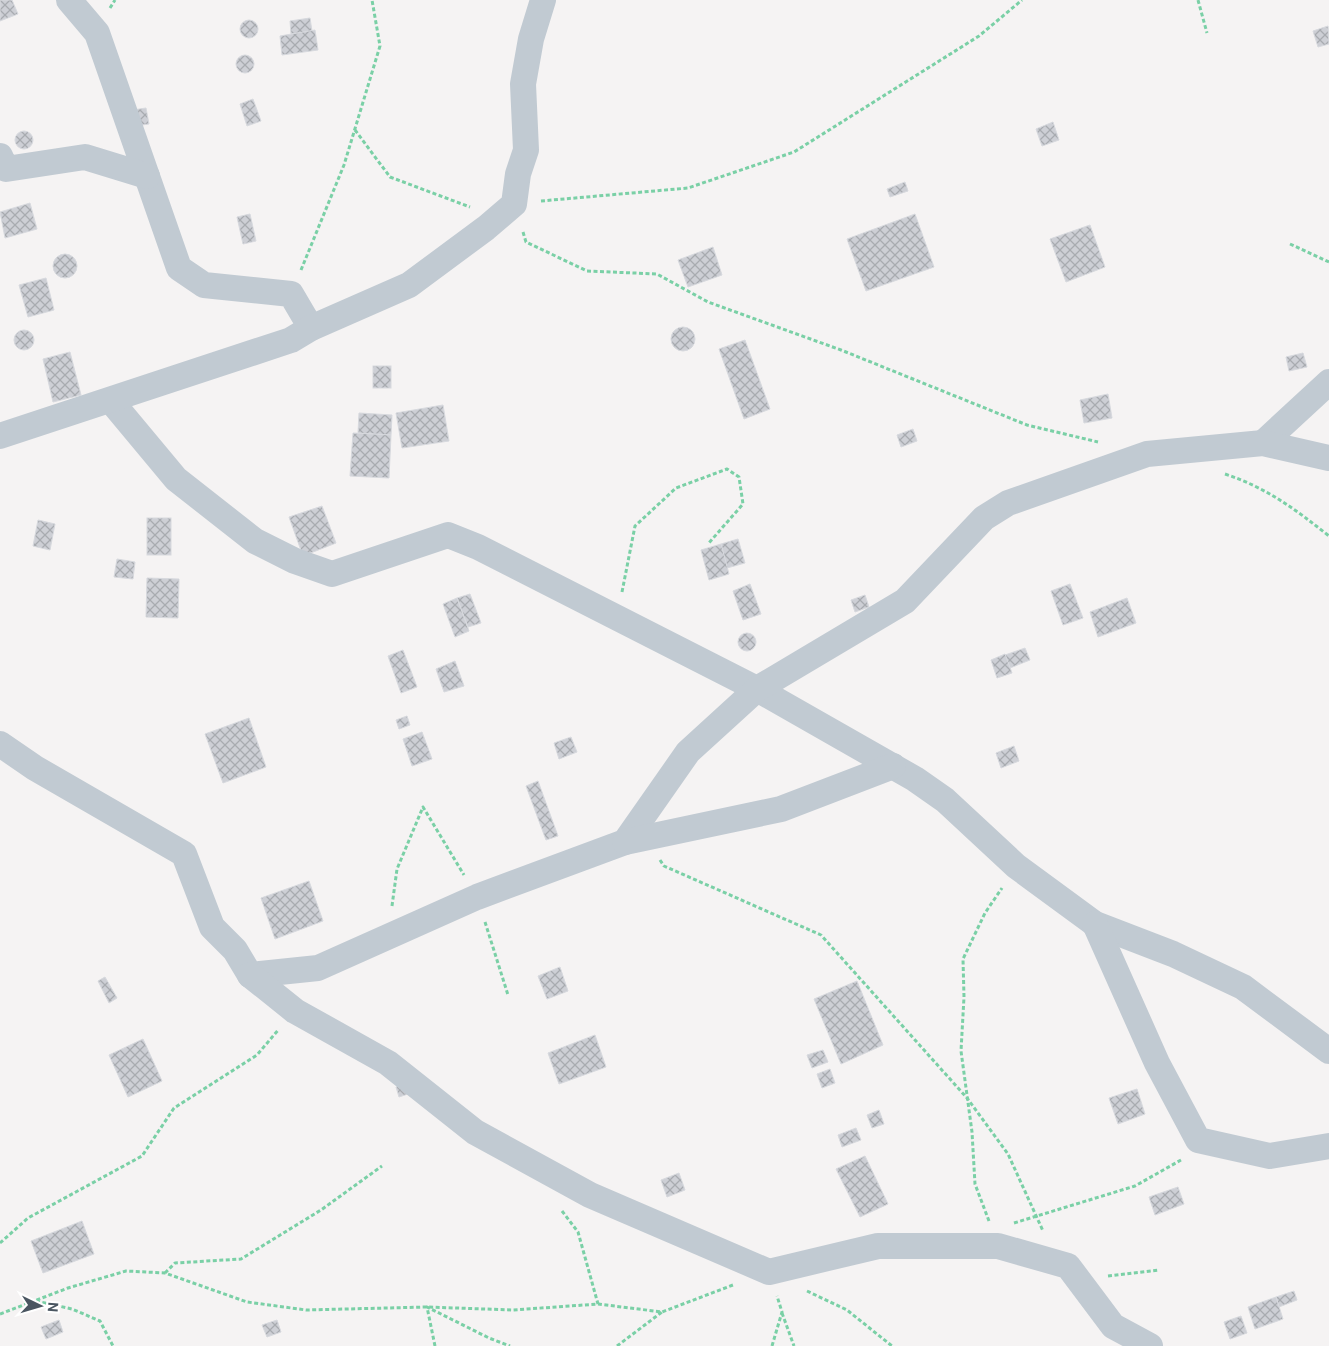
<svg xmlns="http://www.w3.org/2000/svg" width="1329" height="1346" viewBox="0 0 1329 1346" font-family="Roboto,sans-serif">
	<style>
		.building { fill: url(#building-cross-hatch); stroke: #d7d9de }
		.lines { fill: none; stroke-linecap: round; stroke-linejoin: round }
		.path { stroke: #7ad0a6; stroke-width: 3; stroke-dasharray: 4 2.5; stroke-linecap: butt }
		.street { stroke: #c1cad2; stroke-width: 26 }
	</style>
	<defs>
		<pattern id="building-cross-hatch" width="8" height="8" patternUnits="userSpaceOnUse" patternTransform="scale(1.25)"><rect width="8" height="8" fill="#cdcfd5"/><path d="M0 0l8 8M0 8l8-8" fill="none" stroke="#a8abb0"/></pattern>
	</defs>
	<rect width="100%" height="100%" fill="#f5f3f3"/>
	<g class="building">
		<path d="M0,0H12L18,14L0,21Z"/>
		<path d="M310,18L312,31L291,34L290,21Z"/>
		<circle cx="249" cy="29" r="9"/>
		<path d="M1328,26L1329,44L1318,47L1313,31Z"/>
		<path d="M315,30L318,50L282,55L280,36Z"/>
		<circle cx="245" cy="64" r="9"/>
		<path d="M253,99L261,121L247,126L240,104Z"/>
		<path d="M146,108L149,124L135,126L133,110Z"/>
		<path d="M1053,122L1059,140L1042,146L1036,129Z"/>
		<circle cx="24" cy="140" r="9"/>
		<path d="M905,182L908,191L890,197L887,189Z"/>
		<path d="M30,203L37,229L5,238L0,212Z"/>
		<path d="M250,214L256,241L243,244L237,217Z"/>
		<path d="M915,214L934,267L866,291L847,239Z"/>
		<path d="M1090,225L1105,267L1066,282L1050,239Z"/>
		<path d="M713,247L722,275L688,287L678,260Z"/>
		<circle cx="65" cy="266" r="12"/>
		<path d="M46,278L54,310L28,317L19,285Z"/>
		<circle cx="683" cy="339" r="12"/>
		<circle cx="24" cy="340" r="10"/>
		<path d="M745,340L770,409L744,419L719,349Z"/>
		<path d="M70,352L81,395L53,402L43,359Z"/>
		<path d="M1303,353L1307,367L1289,371L1286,357Z"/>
		<rect x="373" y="366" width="18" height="22"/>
		<path d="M1108,394L1112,418L1084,423L1080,400Z"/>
		<path d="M443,405L449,441L402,448L396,413Z"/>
		<path d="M359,413L392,415L391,435L358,433Z"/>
		<path d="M913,429L917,441L901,447L897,435Z"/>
		<path d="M353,433L391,435L389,478L350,476Z"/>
		<path d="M322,506L336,543L303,556L289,517Z"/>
		<rect x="147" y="518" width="24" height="37"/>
		<path d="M38,520L55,524L50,550L33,546Z"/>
		<path d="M738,539L745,563L727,568L721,544Z"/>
		<path d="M721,544L729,574L709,580L701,550Z"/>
		<path d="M117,559L135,562L133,579L114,577Z"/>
		<path d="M147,578L179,579L178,618L146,617Z"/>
		<path d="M750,584L761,614L743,620L733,591Z"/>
		<path d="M1070,584L1083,618L1063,625L1051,591Z"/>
		<path d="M470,594L481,623L468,627L457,598Z"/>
		<path d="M865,595L869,607L855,612L851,600Z"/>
		<path d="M457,598L469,631L455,637L443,604Z"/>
		<path d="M1127,598L1136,623L1098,637L1090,612Z"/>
		<circle cx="747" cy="642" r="9"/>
		<path d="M1025,648L1030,660L1010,668L1005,655Z"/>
		<path d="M403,650L417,687L401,693L388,656Z"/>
		<path d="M1005,654L1012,673L997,678L991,660Z"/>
		<path d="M455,661L464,686L444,692L436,669Z"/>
		<path d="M407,716L410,725L399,729L396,720Z"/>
		<path d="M249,718L266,767L223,783L205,734Z"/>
		<path d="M422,732L432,759L412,766L403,739Z"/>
		<path d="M571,737L577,752L559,759L554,743Z"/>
		<path d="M1014,746L1019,761L1001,768L996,753Z"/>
		<path d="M538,781L558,836L546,840L526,786Z"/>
		<path d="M309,881L323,921L275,939L261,898Z"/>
		<path d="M560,967L568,991L547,999L538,976Z"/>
		<path d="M105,977L117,998L109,1003L98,981Z"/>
		<path d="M857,981L883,1045L841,1064L814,999Z"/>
		<path d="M595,1035L606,1067L559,1084L548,1053Z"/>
		<path d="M143,1039L162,1081L128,1097L109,1055Z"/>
		<path d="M823,1050L828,1062L812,1068L807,1055Z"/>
		<path d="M830,1069L835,1083L822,1088L817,1074Z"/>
		<path d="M407,1083L411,1093L399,1097L396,1087Z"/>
		<path d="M1137,1089L1145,1114L1118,1124L1109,1098Z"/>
		<path d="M879,1110L884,1124L872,1128L867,1115Z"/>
		<path d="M856,1128L861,1140L842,1147L838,1135Z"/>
		<path d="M865,1156L888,1204L860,1217L836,1169Z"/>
		<path d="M679,1173L685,1190L667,1197L661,1180Z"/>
		<path d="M1178,1187L1184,1204L1155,1215L1149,1197Z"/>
		<path d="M82,1221L94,1254L43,1273L31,1241Z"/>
		<path d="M1294,1291L1297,1300L1279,1307L1276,1297Z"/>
		<path d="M1276,1297L1283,1319L1255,1329L1248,1307Z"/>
		<path d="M1241,1316L1247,1333L1230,1339L1224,1322Z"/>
		<path d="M59,1320L63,1332L46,1339L41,1327Z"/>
		<path d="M277,1320L281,1332L267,1337L262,1325Z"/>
	</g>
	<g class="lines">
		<g class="path">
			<path d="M1198,0L1207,33"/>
			<path d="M110,8L115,0"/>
			<path d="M355,130L390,177L470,207"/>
			<path d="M541,201L688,188L794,152L979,36L1022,0"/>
			<path d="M523,232L526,242L587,271L657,274L708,302L841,350L1027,425L1098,442"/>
			<path d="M1290,244L1329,262"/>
			<path d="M301,270L344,165L380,46L372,0"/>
			<path d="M1225,474C1267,488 1295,509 1329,536"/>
			<path d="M622,592L635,526L676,488L727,469L739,477L743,504L708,544"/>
			<path d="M660,860L664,866L821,935L967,1098L1008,1154L1043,1231"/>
			<path d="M392,906L397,869L423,807L464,875"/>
			<path d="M485,922L508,995"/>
			<path d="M562,1211L578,1232L598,1304"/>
			<path d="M989,1221L975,1184L972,1132L961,1051L964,997L963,959L985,913L1002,888"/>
			<path d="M1014,1223L1135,1186L1181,1160"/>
			<path d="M0,1243L28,1218L142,1156L174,1108L257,1055L279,1029"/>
			<path d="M165,1273L175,1263L241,1259L321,1210L382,1166"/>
			<path d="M1108,1276L1159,1270"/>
			<path d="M807,1291L847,1310L892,1346"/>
			<path d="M36,1301L72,1309L100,1321L113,1346"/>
			<path d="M782,1313L794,1346"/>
			<path d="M0,1314L68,1288L126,1271L165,1273L247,1302L306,1310L427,1307L513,1310L598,1304L662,1312L733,1285"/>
			<path d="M435,1346L427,1307L489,1338L510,1346"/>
			<path d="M617,1346L662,1312"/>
			<path d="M772,1346L782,1312L777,1296"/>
		</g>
		<g class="street">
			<path d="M69,0L97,33L179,268L204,285L291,294L311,328"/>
			<path d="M0,156L6,169L85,157L147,176"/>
			<path d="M111,401L176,479L255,541L295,561L332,574L448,535L478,547L757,689L915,779L945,800L1016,866L1095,924L1173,954L1243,987L1329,1051"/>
			<path d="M0,436L291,340L311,328L409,285L486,228L514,204L518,174L526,150L523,84L531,39L543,0"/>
			<path d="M1263,443L1329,382"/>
			<path d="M0,744L35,768L184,854L212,927L235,950L250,975L318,968L477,897L625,842L688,752L757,689L905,601L984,518L1008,503L1147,454L1263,443L1329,458"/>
			<path d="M625,842L781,809L893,766"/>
			<path d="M1095,924L1157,1063L1198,1140L1270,1156L1329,1146"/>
			<path d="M250,975L295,1011L388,1063L475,1132L590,1195L769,1272L878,1246H998L1068,1266L1113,1326L1150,1346"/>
		</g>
	</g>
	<g transform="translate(40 1306) rotate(95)" stroke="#ffffff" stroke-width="4" paint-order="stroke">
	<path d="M0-4L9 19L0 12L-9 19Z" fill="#4a5661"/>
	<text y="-8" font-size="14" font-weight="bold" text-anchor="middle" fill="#4a5661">N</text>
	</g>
</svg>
